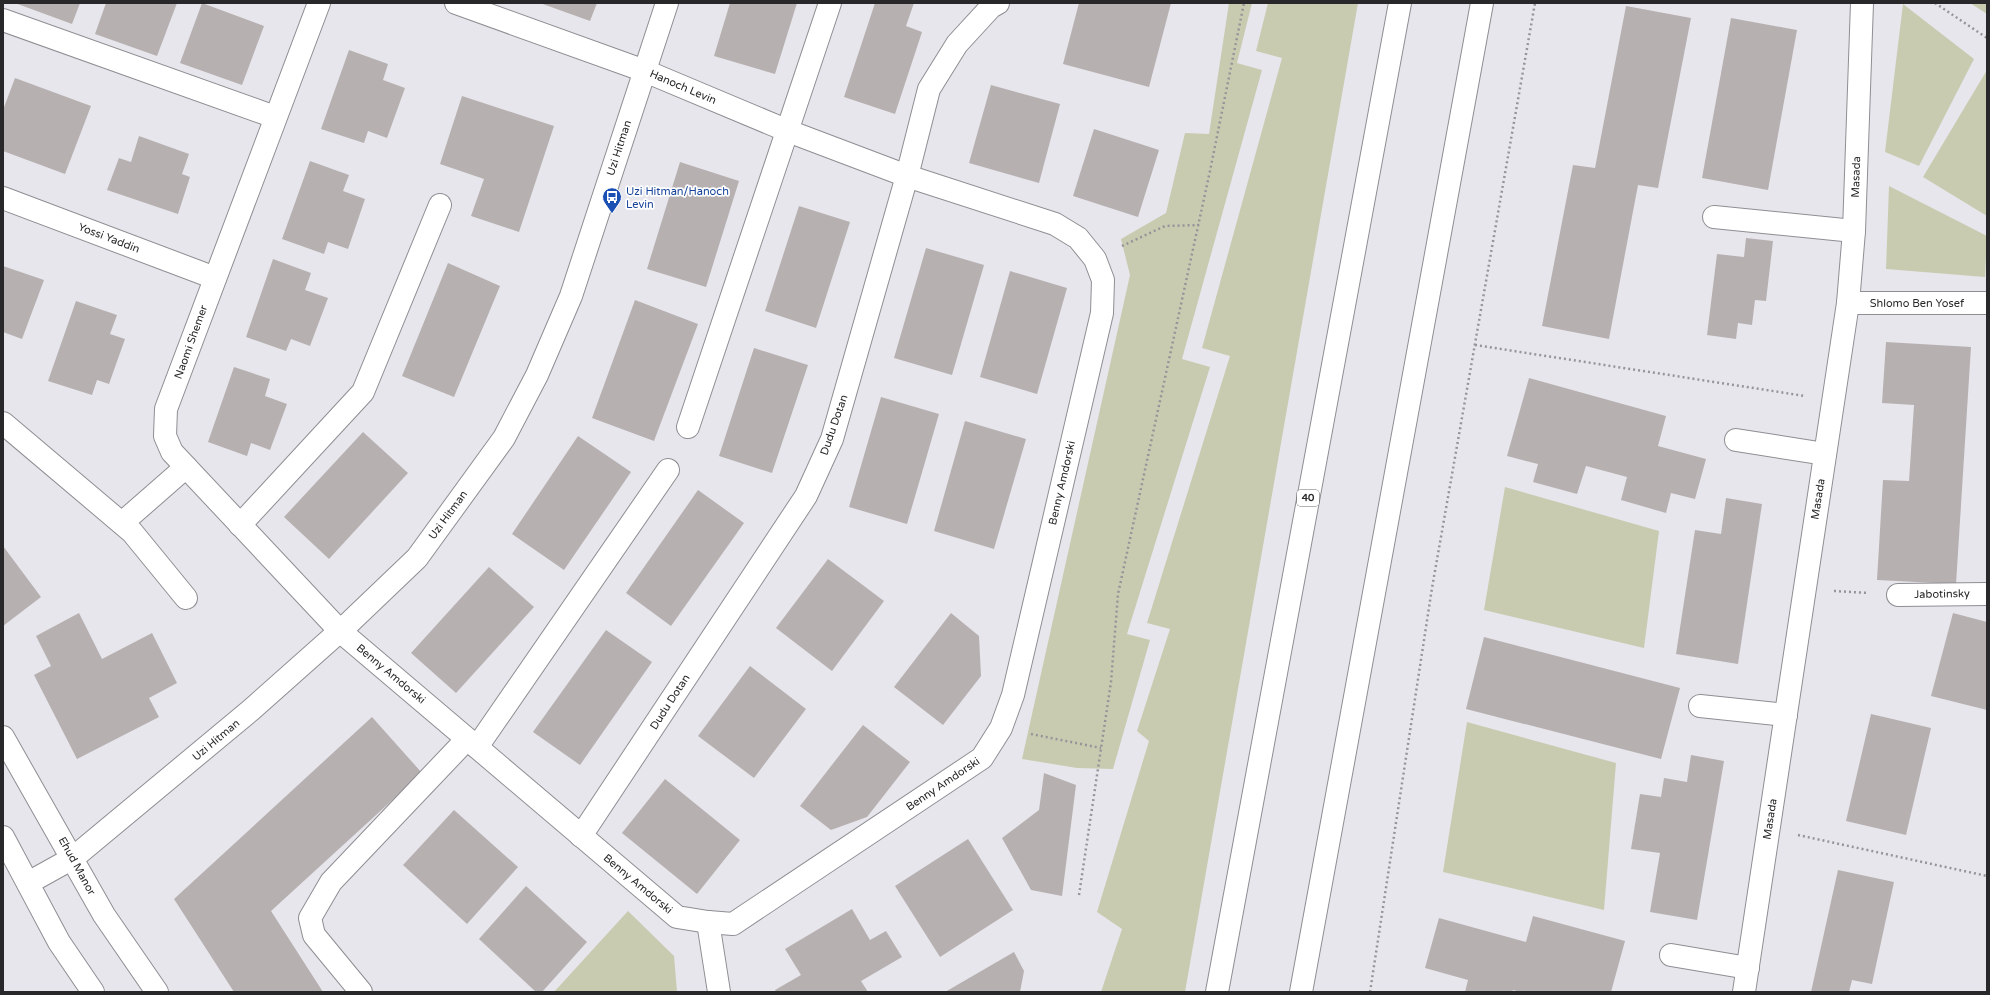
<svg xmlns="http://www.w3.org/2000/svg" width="1990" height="995" viewBox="0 0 1990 995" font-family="'Varela Round',sans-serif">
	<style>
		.green { fill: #c9cbb1 }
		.building { fill: #b7b0b0 }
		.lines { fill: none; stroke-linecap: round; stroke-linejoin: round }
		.minor-casing { stroke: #8e8e93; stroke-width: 24 }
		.major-casing { stroke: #8e8e93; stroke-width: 24 }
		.highway-casing { stroke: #8e8e93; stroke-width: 24 }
		.path { stroke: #959599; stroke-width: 2.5; stroke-dasharray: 2 3; stroke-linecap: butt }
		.minor { stroke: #fff; stroke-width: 22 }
		.major { stroke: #fff; stroke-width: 22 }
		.highway { stroke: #fff; stroke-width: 22 }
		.labels { text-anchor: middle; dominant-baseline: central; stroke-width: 3.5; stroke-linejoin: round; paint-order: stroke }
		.shield { fill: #fff; stroke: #68686a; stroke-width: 1 }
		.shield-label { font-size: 10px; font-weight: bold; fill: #28282a }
		.street-label { font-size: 11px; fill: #28282a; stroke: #fff }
		.transit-label { font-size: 11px; fill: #164399; stroke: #fff; text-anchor: start }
	</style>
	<rect width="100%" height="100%" fill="#e7e6ec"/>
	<g class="green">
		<path d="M1229,3H1252L1237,63L1262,70L1182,359L1210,367L1127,634L1150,640L1113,769L1077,768L1022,759L1130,275L1121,239L1166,213L1185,133L1209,134Z"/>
		<path d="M1268,3H1358L1185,992H1101L1122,929L1097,912L1149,741L1137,731L1170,629L1147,623L1230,356L1202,348L1282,58L1256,51Z"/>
		<path d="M1970,3H1987V14Z"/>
		<path d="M1903,4L1974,59L1919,166L1885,152Z"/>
		<path d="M1987,70V216L1923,177Z"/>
		<path d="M1889,186L1987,236L1985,277L1886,269Z"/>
		<path d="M1505,487L1659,531L1644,648L1484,610Z"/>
		<path d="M1467,722L1616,763L1604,910L1443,872Z"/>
		<path d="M628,911L674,956L677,992H554Z"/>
	</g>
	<g class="building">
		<path d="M15,3H80L72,24Z"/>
		<path d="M106,3H177L157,56L95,34Z"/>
		<path d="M202,3L264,26L242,85L180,63Z"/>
		<path d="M540,3H597L590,21Z"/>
		<path d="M730,3H797L775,74L714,56Z"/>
		<path d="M875,3H914L906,26L922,32L895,114L844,97Z"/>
		<path d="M1079,3H1171L1149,87L1063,64Z"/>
		<path d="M1626,6L1691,18L1658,188L1638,185L1609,339L1542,326L1573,165L1595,168Z"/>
		<path d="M1731,18L1797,30L1768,190L1702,178Z"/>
		<path d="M349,50L388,64L383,80L405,88L387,138L368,131L364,143L321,129Z"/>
		<path d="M15,78L91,106L65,174L3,151V110Z"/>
		<path d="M991,85L1060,104L1039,183L969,163Z"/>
		<path d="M462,96L554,126L519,232L471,216L484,179L440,164Z"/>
		<path d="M1094,129L1159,150L1138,217L1073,196Z"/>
		<path d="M139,136L189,154L182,174L190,177L178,214L107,190L119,158L131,162Z"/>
		<path d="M310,161L349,175L343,191L365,199L348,249L328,242L324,254L282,239Z"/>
		<path d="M680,162L739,181L706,287L647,269Z"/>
		<path d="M799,206L850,222L816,328L765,311Z"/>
		<path d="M1746,238L1773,241L1766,301L1755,300L1752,325L1738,323L1736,339L1707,335L1717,254L1744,257Z"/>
		<path d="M926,248L984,265L952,375L894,358Z"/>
		<path d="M273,259L311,273L305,290L328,298L310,346L291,339L286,351L246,337Z"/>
		<path d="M448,263L500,286L454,397L402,376Z"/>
		<path d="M3,266L44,280L22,339L3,332Z"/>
		<path d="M1010,271L1067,288L1037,394L980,377Z"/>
		<path d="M635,300L698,324L654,441L592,418Z"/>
		<path d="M76,301L117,315L110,334L125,339L109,384L97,380L92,395L48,381Z"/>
		<path d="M1886,342L1971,347L1956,584L1877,580L1883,480L1909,481L1914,405L1882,403Z"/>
		<path d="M754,348L808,365L772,473L719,456Z"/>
		<path d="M234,367L270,379L265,396L287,404L270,450L251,443L247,456L208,442Z"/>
		<path d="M1529,378L1666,416L1658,446L1706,459L1695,499L1671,493L1666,513L1621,500L1627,477L1586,466L1577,494L1533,482L1538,464L1507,456Z"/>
		<path d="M881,397L939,414L907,524L849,507Z"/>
		<path d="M965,421L1026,439L994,549L934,531Z"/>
		<path d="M363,432L408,473L329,559L284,517Z"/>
		<path d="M578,436L631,472L564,570L512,534Z"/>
		<path d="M698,490L744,523L671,626L626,593Z"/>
		<path d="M1726,498L1762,504L1738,664L1676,654L1695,530L1721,534Z"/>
		<path d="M3,546L41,597L3,626Z"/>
		<path d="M828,559L884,601L832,671L776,628Z"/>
		<path d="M489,567L534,607L456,693L411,653Z"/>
		<path d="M79,613L102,659L152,633L177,683L149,698L159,717L77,759L34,675L51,666L36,636Z"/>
		<path d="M951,613L979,636L981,676L943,725L894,687Z"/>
		<path d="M1953,613L1987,622V710L1931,696Z"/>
		<path d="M606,630L652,662L580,765L533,732Z"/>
		<path d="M1484,637L1680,688L1661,759L1466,709Z"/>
		<path d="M750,666L806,709L754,778L698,736Z"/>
		<path d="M1871,714L1931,728L1906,835L1846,821Z"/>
		<path d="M372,717L422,773L271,911L323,992H234L174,899Z"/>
		<path d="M863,725L910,762L867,817L831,830L800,806Z"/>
		<path d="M1691,755L1724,761L1697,920L1650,912L1660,853L1631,849L1640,794L1661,797L1664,778L1687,782Z"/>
		<path d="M1044,773L1076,785L1062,896L1031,890L1002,838L1039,810Z"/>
		<path d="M665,779L740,840L697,894L622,833Z"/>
		<path d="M454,810L518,867L467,924L403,865Z"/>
		<path d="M968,839L1013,910L940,957L895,886Z"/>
		<path d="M1838,870L1894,882L1872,984L1852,980L1849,992H1811Z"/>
		<path d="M526,886L587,942L542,992H536L479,939Z"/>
		<path d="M852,909L870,940L886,931L902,957L861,981L868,992H776L775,990L801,975L785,949Z"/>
		<path d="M1533,916L1625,941L1611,992H1520L1513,990L1512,992H1465L1468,980L1425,968L1439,918L1526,942Z"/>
		<path d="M1014,952L1024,971L1020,992H945Z"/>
	</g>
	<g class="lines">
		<g class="minor-casing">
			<g id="minor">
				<path d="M319,3L166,409L165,436L172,452L340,631L677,917L708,922L733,924L982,758L1001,728L1013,695L1102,313L1103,280L1095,259L1078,238L1055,224L907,176L788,131L645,71L456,3"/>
				<path d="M3,20L275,117"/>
				<path d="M3,198L215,278"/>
				<path d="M1714,217L1854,231"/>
				<path d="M1848,303H1987"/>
				<path d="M3,423L132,532L186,598"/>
				<path d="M688,427L830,3"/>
				<path d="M1736,440L1825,454"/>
				<path d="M122,523L186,467"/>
				<path d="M240,525L363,392L440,205"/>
				<path d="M1898,595L1987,594"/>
				<path d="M1700,706L1786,715"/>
				<path d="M477,747L668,470"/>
				<path d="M581,836L806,496L832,439L907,176L929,89L957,44L991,7L998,3"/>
				<path d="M28,883L73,858L251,710L350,622L417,558L504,438L537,375L571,296L667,3"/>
				<path d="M708,922L719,992"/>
				<path d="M1671,955L1748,968"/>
				<path d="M361,992L314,935L310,918L331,882L467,739"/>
				<path d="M1744,992L1848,303L1854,231L1862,3"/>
			</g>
		</g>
		<g class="major-casing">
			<g id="major">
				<path d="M3,737L104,915L157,992"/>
				<path d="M3,837L59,942L93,992"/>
			</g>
		</g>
		<g class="highway-casing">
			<g id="highway">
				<path d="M1217,992L1400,3"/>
				<path d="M1301,992L1482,3"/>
			</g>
		</g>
		<g class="path">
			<path d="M1935,3L1987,38"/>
			<path d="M1122,246L1165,226L1199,225"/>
			<path d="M1475,345L1805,396"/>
			<path d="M1834,591L1869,593"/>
			<path d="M1031,734L1101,748"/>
			<path d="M1798,835L1987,876"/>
			<path d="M1079,895L1111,682L1118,594L1210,171L1244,3"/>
			<path d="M1370,992L1432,588L1535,3"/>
		</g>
		<use href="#minor" class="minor"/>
		<use href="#major" class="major"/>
		<use href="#highway" class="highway"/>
	</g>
	<defs>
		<g id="bus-pin" transform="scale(1)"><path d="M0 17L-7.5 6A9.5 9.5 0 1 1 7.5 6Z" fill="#1a4fb4" stroke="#fff"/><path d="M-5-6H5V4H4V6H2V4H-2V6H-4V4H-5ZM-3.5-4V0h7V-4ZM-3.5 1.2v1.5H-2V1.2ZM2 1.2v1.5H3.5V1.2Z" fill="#fff"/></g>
	</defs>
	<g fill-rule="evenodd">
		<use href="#bus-pin" x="612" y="197"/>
	</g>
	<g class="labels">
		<rect class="shield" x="1297" y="490" width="22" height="16" rx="3"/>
		<g class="shield-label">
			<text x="1308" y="498">40</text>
		</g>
		<g class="street-label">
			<text transform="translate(683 87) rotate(23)">Hanoch Levin</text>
			<text transform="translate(619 148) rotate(-72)">Uzi Hitman</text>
			<text transform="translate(1856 177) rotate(-88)">Masada</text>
			<text transform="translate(109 238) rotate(21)">Yossi Yaddin</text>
			<text x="1917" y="303">Shlomo Ben Yosef</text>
			<text transform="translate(191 342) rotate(-70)">Naomi Shemer</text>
			<text transform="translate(834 425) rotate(-71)">Dudu Dotan</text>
			<text transform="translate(1062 483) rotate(-77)">Benny Amdorski</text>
			<text transform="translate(1818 499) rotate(-81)">Masada</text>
			<text transform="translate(448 515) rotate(-54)">Uzi Hitman</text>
			<text transform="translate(1942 594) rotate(-1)">Jabotinsky</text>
			<text transform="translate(391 674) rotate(40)">Benny Amdorski</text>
			<text transform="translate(670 702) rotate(-57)">Dudu Dotan</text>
			<text transform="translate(216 740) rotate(-40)">Uzi Hitman</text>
			<text transform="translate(943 784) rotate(-34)">Benny Amdorski</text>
			<text transform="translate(1770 819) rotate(-81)">Masada</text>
			<text transform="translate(77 866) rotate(61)">Ehud Manor</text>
			<text transform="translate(638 884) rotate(40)">Benny Amdorski</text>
		</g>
		<g class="transit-label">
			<text x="626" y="191">Uzi Hitman/Hanoch<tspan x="626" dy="13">Levin</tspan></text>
		</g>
	</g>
	<rect width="1990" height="995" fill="none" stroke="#28282a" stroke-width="8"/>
</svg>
